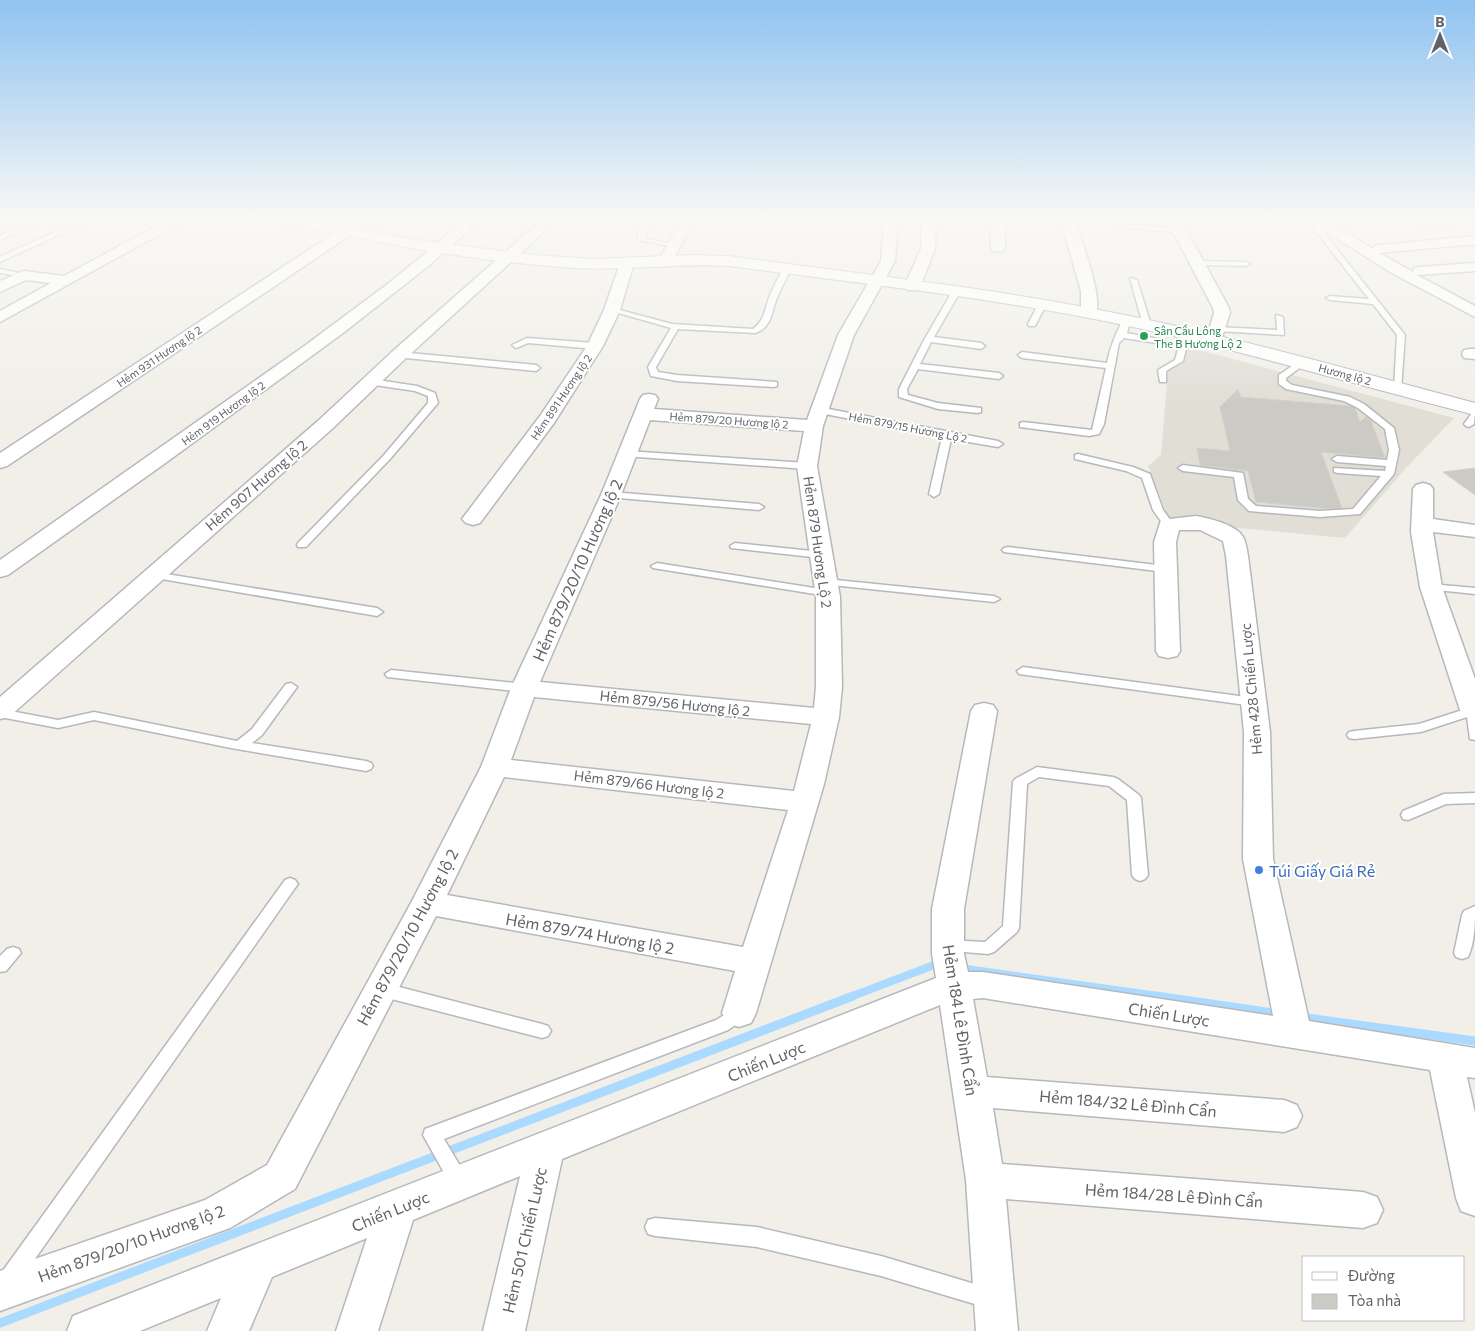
<svg xmlns="http://www.w3.org/2000/svg" width="1475" height="1331" viewBox="0 0 1475 1331" font-family="Commissioner,sans-serif">
	<style>
		.education { fill: #e1ded6 }
		.lines { fill: none; stroke-linecap: round; stroke-linejoin: round }
		.stream-far1 { stroke: #aadaff; stroke-width: 8 }
		.stream { stroke: #aadaff; stroke-width: 9 }
		.building { fill: #cccac5; stroke: #d6d1c6 }
		.service-casing { stroke: #b5b8bc; stroke-width: 3 }
		.minor-casing { stroke: #b5b8bc; stroke-width: 3 }
		.secondary-casing { stroke: #b6babf; stroke-width: 2 }
		.service { fill: #fff; fill-rule: evenodd }
		.minor { fill: #fff; fill-rule: evenodd }
		.secondary { fill: #fff; fill-rule: evenodd }
		.leisure-dot { fill: #2e9e5b; stroke: #fff; stroke-width: 2 }
		.shop-dot { fill: #3f7fe0; stroke: #fff; stroke-width: 2 }
		.labels { text-anchor: middle; dominant-baseline: central; stroke-width: 4; stroke-linejoin: round; paint-order: stroke }
		.far-leisure-label { font-size: 11px; fill: #27864d; stroke: #fff; text-anchor: start }
		.far-street-label { font-size: 11px; fill: #5f6368; stroke: #fff }
		.street-label { font-size: 14px; fill: #5f6368; stroke: #fff }
		.near-street-label { font-size: 16px; fill: #5f6368; stroke: #fff }
		.near-shop-label { font-size: 16px; fill: #366cbe; stroke: #fff; text-anchor: start }
	</style>
	<rect width="100%" height="100%" fill="#f1efe8"/>
	<path class="education" d="M1188,347L1454,418L1406,468L1345,538L1228,527L1222,522L1168,517L1148,466L1161,455L1168,369L1181,364Z"/>
	<g class="lines">
		<g class="stream-far1">
			<path d="M959,968L1165,997"/>
			<path d="M850,997L934,965L942,966"/>
		</g>
		<g class="stream">
			<path d="M1156,996L1281,1014"/>
			<path d="M1300,1017L1475,1041"/>
			<path d="M0,1323L853,996"/>
		</g>
	</g>
	<g class="building">
		<path d="M1238,389L1241,397L1351,406L1355,408L1360,422L1366,417L1371,421L1385,458L1321,452L1342,508L1330,509L1256,502L1248,471L1200,465L1197,448L1230,451L1220,407Z"/>
		<path d="M1475,468V495L1443,472Z"/>
	</g>
	<g class="lines">
		<g class="service-casing">
			<g id="service">
				<path d="M2,218H11L0,224V219Z"/>
				<path d="M38,218H47L0,240V235Z"/>
				<path d="M86,218H95L0,262V257Z"/>
				<path d="M499,218H528L551,222L548,224Z"/>
				<path d="M647,218H654L644,238L676,245V247L639,240L637,236Z"/>
				<path d="M1316,221H1320L1319,225L1321,229L1405,335L1401,390H1395L1394,388L1397,335L1373,304L1330,300L1326,298L1330,296L1369,299L1315,230L1312,224Z"/>
				<path d="M1119,224L1181,229L1184,231L1181,233L1117,227V225Z"/>
				<path d="M1193,261L1246,262L1250,264L1246,266L1196,265L1192,263Z"/>
				<path d="M784,267L791,269C786,279 781,288 777,298C771,312 773,327 755,333L678,329L656,367L658,372L677,375L777,382V386L774,387L677,381L651,376L648,367L671,328L608,310L612,308L672,324L753,329C764,320 764,313 768,301C771,290 779,277 784,267Z"/>
				<path d="M0,269L28,275L24,277L0,273Z"/>
				<path d="M1130,278L1137,280L1151,325L1150,327L1143,325Z"/>
				<path d="M953,290L960,292L934,337L981,343L985,346L981,349L931,342L920,364L999,373L1003,376L999,379L918,369L907,389L908,395L938,403L981,408V412L978,413L938,409L899,397V389L923,342Z"/>
				<path d="M1039,303L1046,305L1035,326H1029L1028,324Z"/>
				<path d="M1276,315L1283,317L1284,335L1217,331L1213,329L1217,327L1277,330Z"/>
				<path d="M1123,319L1130,321L1127,333L1163,340L1167,342L1163,344L1124,338L1119,343L1104,424L1099,434L1089,436L1020,427V423L1023,422L1092,430L1106,368L1022,358L1018,355L1022,352L1107,363C1110,347 1116,334 1123,319Z"/>
				<path d="M1183,331L1190,333L1183,361L1166,371V382H1160L1158,370L1175,360Z"/>
				<path d="M527,338L595,343L599,346L595,349L528,343L516,348L512,345Z"/>
				<path d="M399,352L536,365L540,368L536,371L396,357V353Z"/>
				<path d="M1302,359L1305,360V364L1286,378V381L1292,385L1350,397L1364,404L1394,428L1399,450L1394,474L1360,514L1320,517L1249,511L1238,500L1234,477L1183,471L1178,468L1183,465L1243,473L1248,499L1256,506L1320,511L1353,509L1381,476L1338,473L1334,472V468L1385,471L1386,466L1337,462L1332,459L1337,456L1387,460L1389,450L1385,429L1358,408L1344,401L1286,389L1279,384V375Z"/>
				<path d="M371,379L417,386L435,393L438,403L390,459L306,547H298L297,545L298,543L384,455L428,403V396L415,391L368,384L367,382Z"/>
				<path d="M818,407L998,441L1003,444L998,447L951,439L939,494L934,497L929,494L942,437L815,412V408Z"/>
				<path d="M1475,412L1474,424L1469,427L1466,426L1464,424L1472,413Z"/>
				<path d="M627,451L807,463L812,466L807,469L624,456V452Z"/>
				<path d="M1078,454L1133,467L1150,474L1163,510L1174,525L1173,527H1165L1153,510L1142,478L1126,471L1075,459V455Z"/>
				<path d="M611,492L759,504L764,507L759,510L607,497L606,495Z"/>
				<path d="M735,543L821,552L827,555L821,558L731,548L730,546Z"/>
				<path d="M1008,547L1165,566L1171,569L1165,572L1004,552L1002,550L1004,548Z"/>
				<path d="M657,563L827,590L833,593L827,596L653,568L651,566Z"/>
				<path d="M154,572L377,608L383,612L377,616L150,577L148,575Z"/>
				<path d="M826,579L994,596L1000,599L994,602L822,584L820,582L822,580Z"/>
				<path d="M1431,584L1475,588V594L1427,589L1425,587L1427,585Z"/>
				<path d="M1023,667L1254,698L1260,702L1254,706L1019,674L1017,671Z"/>
				<path d="M391,670L524,684L530,688L524,692L387,677L385,674Z"/>
				<path d="M291,683L297,687L262,735L252,743L366,761L371,763L373,766L371,769L366,771L231,748L94,720L58,728L0,717V709L58,720L94,712L237,741L252,729L286,684Z"/>
				<path d="M1475,706V740L1470,739L1467,717L1421,732L1354,739L1349,738L1347,735L1349,732L1354,731L1419,724Z"/>
				<path d="M1037,767L1113,777L1118,779L1139,795L1141,798L1148,875L1145,879L1140,881L1135,879L1132,875L1127,800L1109,786L1039,777L1027,784L1019,928L1017,932L994,952L988,954L941,950L939,946L941,942L947,940L985,942L1003,926L1013,782L1015,779Z"/>
				<path d="M1475,793V803L1446,804L1408,820L1403,819L1401,815L1403,811L1444,794Z"/>
				<path d="M290,878L295,880L298,884L295,888L16,1286L9,1289L2,1286L0,1276L2,1272L285,880Z"/>
				<path d="M1475,906C1475,923 1475,942 1468,957L1462,959L1456,957L1454,953L1462,915L1464,911Z"/>
				<path d="M13,947L19,949L21,953L6,971L0,972V956L7,949Z"/>
				<path d="M380,982L542,1024L548,1026L551,1031L548,1036L542,1038L380,996L374,994L372,989L374,984Z"/>
				<path d="M739,1006L745,1008L748,1013L745,1018L728,1030L444,1139L469,1181L466,1187L459,1190L452,1187L423,1135L425,1129L716,1020Z"/>
				<path d="M655,1218L757,1227L881,1256L988,1288L995,1291L998,1298L995,1305L988,1308L881,1276L757,1247L655,1236L648,1234L645,1227L648,1220Z"/>
			</g>
		</g>
		<g class="minor-casing">
			<g id="minor">
				<path d="M171,218H189L0,322V311L51,283L26,280L0,292V281L24,271L64,276Z"/>
				<path d="M314,218H332L317,228H307L305,225Z"/>
				<path d="M468,218H483L427,267L343,333L164,464L8,575L0,577V560L303,347L389,283Z"/>
				<path d="M544,218H559L405,359L333,428L9,717L0,719V697L319,420L393,351Z"/>
				<path d="M682,218H696L671,263H661L659,260Z"/>
				<path d="M884,218H898L895,261L854,335L823,426L817,466L840,597L842,687L839,717L824,784L756,1013L751,1023L739,1027L727,1023L722,1013L735,971L436,916L295,1189L230,1228L0,1311V1271L205,1200L267,1165L411,903L481,767L511,688L601,495L640,399L643,395L649,394L655,395L658,399L654,409L807,420L838,335L881,261ZM650,420L804,431L797,466L816,597V687L814,708L540,682L621,495ZM534,697L811,724L794,791L511,760ZM504,777L788,810L743,947L447,895Z"/>
				<path d="M922,218H936L935,249L920,287L917,290H907L904,287L921,249Z"/>
				<path d="M990,218H1004L1005,248L1003,251H993L991,248Z"/>
				<path d="M1060,218H1074C1080,237 1105,301 1095,316H1083L1081,313V291Z"/>
				<path d="M1166,218H1180L1229,308L1230,313L1220,344H1208L1206,340L1214,313L1213,308Z"/>
				<path d="M1305,218H1322L1373,249L1375,246L1380,245L1475,236V244L1379,253L1413,272L1414,268L1419,267L1475,263V271L1417,275L1475,306V317L1390,272Z"/>
				<path d="M1391,218H1456L1458,221L1451,225L1398,222Z"/>
				<path d="M344,229L351,233L349,236L7,466L0,468V453L339,230Z"/>
				<path d="M627,259L632,260L634,263L620,310L603,346L554,423L480,523L473,525L466,523L462,519L540,416L587,346L604,310L620,263L622,260Z"/>
				<path d="M1470,349H1475V359L1464,358L1462,354L1464,350Z"/>
				<path d="M1423,483L1430,485L1433,489V519L1475,525V537L1433,532L1442,587L1475,679V718L1464,716L1460,710L1420,587L1411,532L1413,489L1416,485Z"/>
				<path d="M1196,516C1208,518 1237,525 1243,537C1246,542 1247,550 1248,556L1270,732L1273,859L1309,1021L1475,1048V1078L1467,1077L1475,1113V1216L1461,1211L1456,1198L1430,1070L983,998L973,999L987,1077L1284,1100L1297,1105L1302,1116L1297,1127L1284,1132L993,1108L1002,1164L1363,1192L1377,1197L1383,1210L1377,1223L1363,1228L1006,1199L1018,1331H976L966,1180L940,1005L562,1159L525,1331H483L520,1176L413,1220L378,1331H336L367,1238L272,1277L249,1331H207L221,1298L140,1331H67L73,1316L88,1310L936,978L932,954V909L971,711L975,705L984,703L993,705L997,711L964,909V954L968,972H983L1273,1016L1243,859L1244,732L1226,556L1223,541L1200,530H1179L1176,542L1180,651L1177,656L1168,658L1159,656L1156,651L1154,542L1161,520Z"/>
			</g>
		</g>
		<g class="secondary-casing">
			<path id="secondary" d="M267,218H299L423,241L536,255L593,259L690,255L729,256C849,273 970,285 1089,308C1219,332 1347,369 1475,403V415C1346,383 1219,343 1089,318C970,295 849,282 729,266C677,263 625,271 574,268C473,262 373,241 274,222Z"/>
		</g>
		<use href="#service" class="service"/>
		<use href="#minor" class="minor"/>
		<use href="#secondary" class="secondary"/>
	</g>
	<linearGradient id="sky" x2="0" y2="1"><stop stop-color="#8fc3f1"/><stop offset="0.54" stop-color="#f9f8f5"/><stop offset="1" stop-color="#f9f8f5" stop-opacity="0"/></linearGradient>
	<rect width="1475" height="405" fill="url(#sky)"/>
	<circle class="leisure-dot" cx="1144" cy="336" r="5"/>
	<circle class="shop-dot" cx="1259" cy="870" r="5"/>
	<g class="labels">
		<g class="far-leisure-label">
			<text x="1154" y="330">Sân Cầu Lông<tspan x="1154" dy="13">The B Hương Lộ 2</tspan></text>
		</g>
		<g class="far-street-label">
			<text transform="translate(159 356) rotate(-34)">Hẻm 931 Hương lộ 2</text>
			<text transform="translate(1345 374) rotate(15)">Hương lộ 2</text>
			<text transform="translate(561 397) rotate(-56)">Hẻm 891 Hương lộ 2</text>
			<text transform="translate(223 413) rotate(-36)">Hẻm 919 Hương lộ 2</text>
			<text transform="translate(729 420) rotate(4)">Hẻm 879/20 Hương lộ 2</text>
			<text transform="translate(908 427) rotate(11)">Hẻm 879/15 Hương Lộ 2</text>
		</g>
		<g class="street-label">
			<text transform="translate(256 485) rotate(-41)">Hẻm 907 Hương lộ 2</text>
			<text transform="translate(818 542) rotate(82)">Hẻm 879 Hương Lộ 2</text>
			<text transform="translate(1251 689) rotate(-95)">Hẻm 428 Chiến Lược</text>
			<text transform="translate(675 703) rotate(6)">Hẻm 879/56 Hương lộ 2</text>
			<text transform="translate(649 784) rotate(7)">Hẻm 879/66 Hương lộ 2</text>
		</g>
		<g class="near-street-label">
			<text transform="translate(577 570) rotate(-66)">Hẻm 879/20/10 Hương lộ 2</text>
			<text transform="translate(590 933) rotate(10)">Hẻm 879/74 Hương lộ 2</text>
			<text transform="translate(407 937) rotate(-62)">Hẻm 879/20/10 Hương lộ 2</text>
			<text transform="translate(1169 1014) rotate(9)">Chiến Lược</text>
			<text transform="translate(961 1020) rotate(81)">Hẻm 184 Lê Đình Cẩn</text>
			<text transform="translate(766 1061) rotate(-22)">Chiến Lược</text>
			<text transform="translate(1128 1103) rotate(5)">Hẻm 184/32 Lê Đình Cẩn</text>
			<text transform="translate(1174 1195) rotate(4)">Hẻm 184/28 Lê Đình Cẩn</text>
			<text transform="translate(390 1211) rotate(-22)">Chiến Lược</text>
			<text transform="translate(524 1240) rotate(-77)">Hẻm 501 Chiến Lược</text>
			<text transform="translate(131 1243) rotate(-20)">Hẻm 879/20/10 Hương lộ 2</text>
		</g>
		<g class="near-shop-label">
			<text x="1269" y="870">Túi Giấy Giá Rẻ</text>
		</g>
	</g>
	<rect x="1302" y="1256" width="162" height="65" fill="#ffffff" stroke="#bfc1c3"/>
	<rect x="1312" y="1272" width="25" height="8" fill="#ffffff" stroke="#bfc1c3"/>
	<text x="1348" y="1281" font-size="15" fill="#5f6368">Đường</text>
	<rect x="1312" y="1294" width="25" height="15" fill="#cccac5" stroke="#bfc1c3"/>
	<text x="1348" y="1306" font-size="15" fill="#5f6368">Tòa nhà</text>
	<g transform="translate(1440 35)" stroke="#ffffff" stroke-width="4" paint-order="stroke">
	<path d="M0-4L9 19L0 12L-9 19Z" fill="#5f6368"/>
	<text y="-8" font-size="14" font-weight="bold" text-anchor="middle" fill="#5f6368">B</text>
	</g>
</svg>
